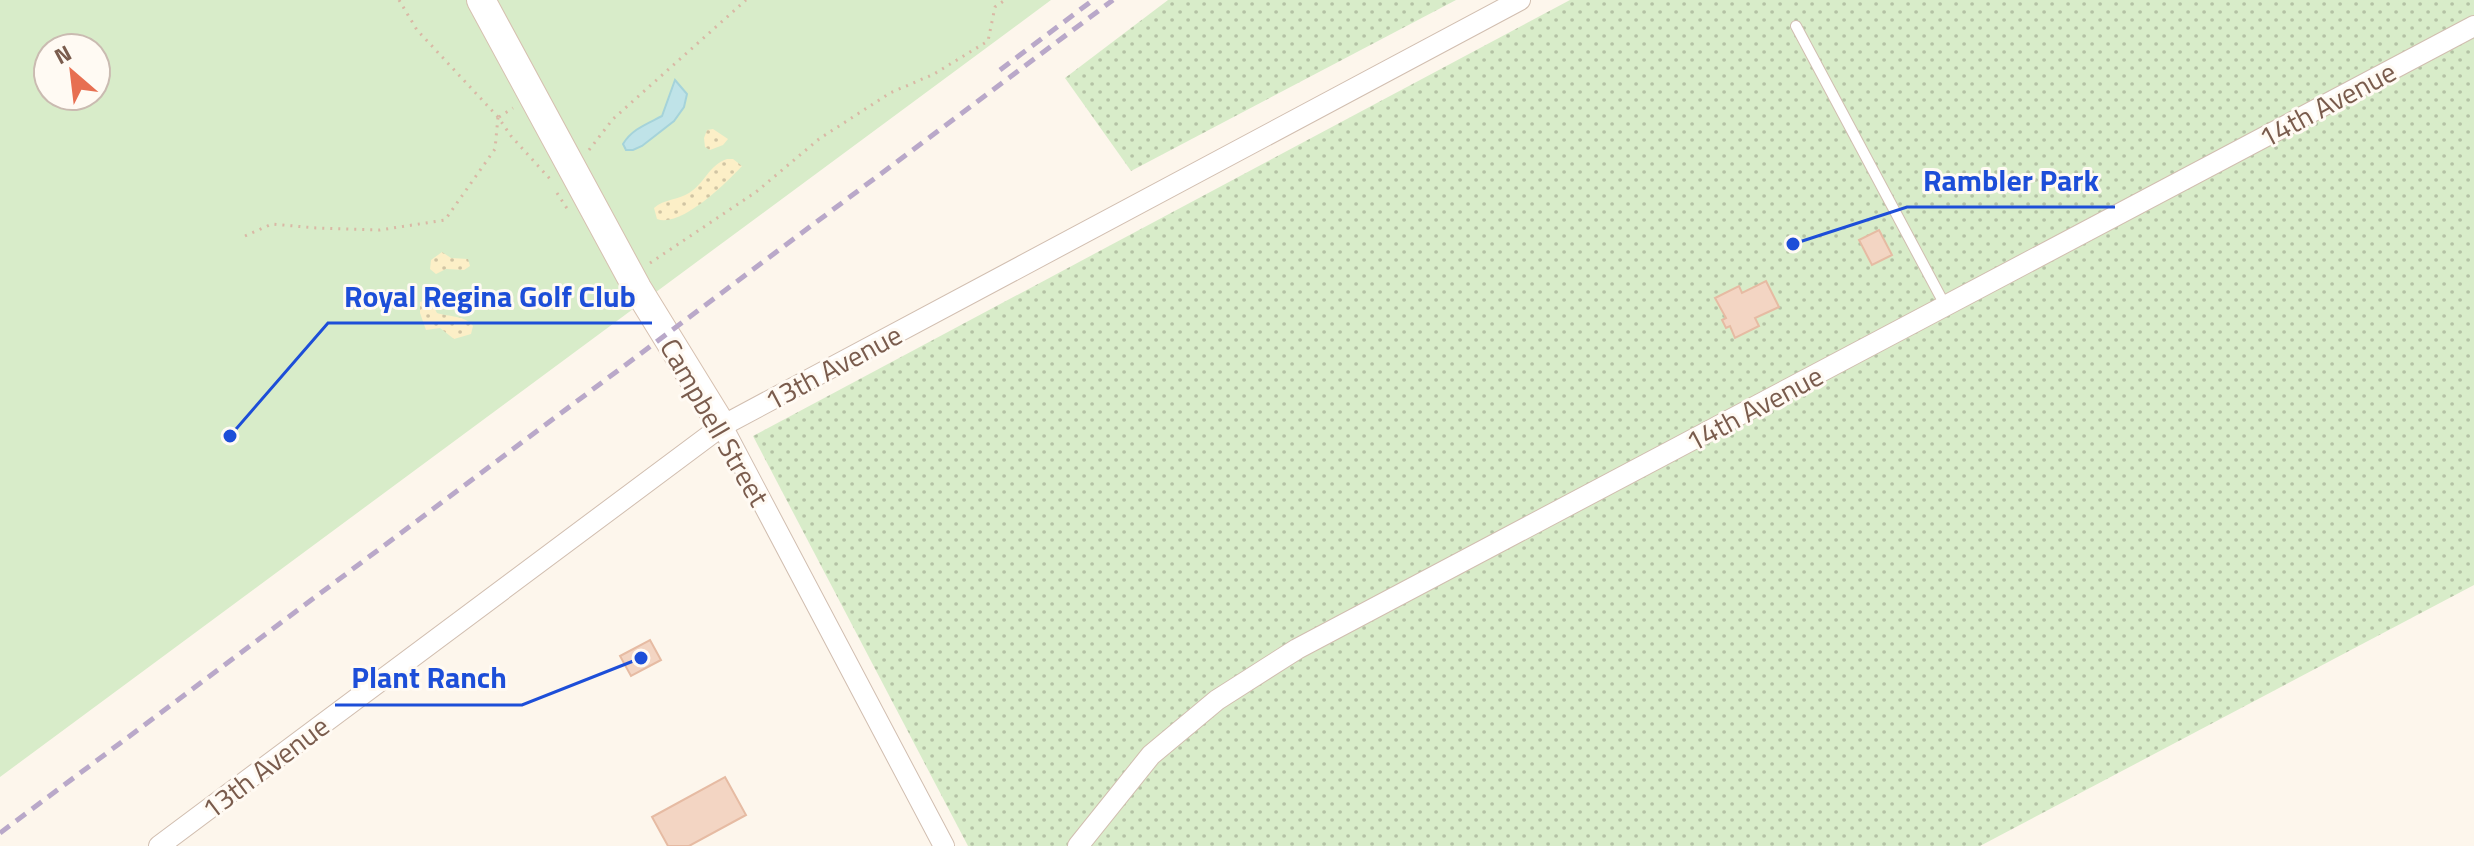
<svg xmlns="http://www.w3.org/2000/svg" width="2474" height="846" viewBox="0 0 2474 846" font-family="'Titillium Web',sans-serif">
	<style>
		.green { fill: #d8ecc9; fill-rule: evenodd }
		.sand { fill: url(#sand-dots) }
		.park { fill: url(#park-dots) }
		.water { fill: #bfe3e8; stroke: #a5d3da; stroke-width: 2 }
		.building { fill: #f3d5c3; stroke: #e6bba3; stroke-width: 2 }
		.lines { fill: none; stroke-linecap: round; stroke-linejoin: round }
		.lane-casing { stroke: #d1beb0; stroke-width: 12 }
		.street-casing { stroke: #d1beb0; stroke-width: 22 }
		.secondary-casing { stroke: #d6c0b0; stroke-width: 30 }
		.path { stroke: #d9b8a5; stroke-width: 3; stroke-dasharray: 2 6; stroke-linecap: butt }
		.lane { stroke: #fff; stroke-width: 10 }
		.street { stroke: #fff; stroke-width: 20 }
		.secondary { stroke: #fff; stroke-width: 28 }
		.rail { stroke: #b9a8c9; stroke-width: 5; stroke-dasharray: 12 8; stroke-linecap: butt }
		.labels { text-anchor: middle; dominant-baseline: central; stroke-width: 6; stroke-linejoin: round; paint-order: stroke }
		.street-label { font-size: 28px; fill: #7a5c4d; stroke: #fffaf3 }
		.leader { fill: none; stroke: #1d4ed8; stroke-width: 3 }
		.callout-dot { fill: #1d4ed8; stroke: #fffaf3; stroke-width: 3 }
		.callout-label { font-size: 30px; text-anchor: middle; font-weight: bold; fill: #1d4ed8; stroke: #fffaf3; stroke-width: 6; stroke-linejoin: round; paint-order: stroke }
	</style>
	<defs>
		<pattern id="sand-dots" width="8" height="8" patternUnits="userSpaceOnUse" patternTransform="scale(2)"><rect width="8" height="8" fill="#fcefc7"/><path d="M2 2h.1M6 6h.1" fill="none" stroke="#d1c5a4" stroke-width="1.8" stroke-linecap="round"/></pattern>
		<pattern id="park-dots" width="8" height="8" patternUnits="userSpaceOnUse" patternTransform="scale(2)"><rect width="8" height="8" fill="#d8ecc9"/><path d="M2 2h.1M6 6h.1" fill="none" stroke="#b4c2a5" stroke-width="1.8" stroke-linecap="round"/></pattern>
	</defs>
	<rect width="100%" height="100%" fill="#fdf6ec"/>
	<path class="green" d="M0,0H1051L0,777ZM48,48H96V96H48Z"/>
	<g class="sand">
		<path d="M713,129L728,139L723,145L710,150L705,147L704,138L707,130Z"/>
		<path d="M727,159H733L742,166C726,183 681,228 657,219L654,208C664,199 678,200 689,193C705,183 709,165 727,159Z"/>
		<path d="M442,252L451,258L468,259L470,266L464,270L446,269L436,274L430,269L431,260Z"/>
		<path d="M426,300H430L437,313C449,317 465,315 473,326L471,334L454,339L440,328L426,330L420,313V302Z"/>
	</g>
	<g class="park">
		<path d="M1168,0H1456L1131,171L1065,78Z"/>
		<path d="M1570,0H2474V585L1980,846H968L753,436Z"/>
	</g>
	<path class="water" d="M675,80L687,94L684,107L674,121L642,146L633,150H626L623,144C632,129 647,124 662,116Z"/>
	<g class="building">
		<path d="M1879,230L1892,255L1872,265L1859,240Z"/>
		<path d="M1766,281L1779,307L1755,318L1759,326L1735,338L1730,326L1726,328L1722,320L1726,318L1715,298L1739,286L1742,293Z"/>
		<path d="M650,640L661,660L631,676L620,656Z"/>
		<path d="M725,777L746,815L689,846H668L652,817Z"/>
	</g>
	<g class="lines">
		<g class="lane-casing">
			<path id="lane" d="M1796,26L1946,307"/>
		</g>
		<g class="street-casing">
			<g id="street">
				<path d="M722,426L944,846"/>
				<path d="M159,846L722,426L1520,0"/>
				<path d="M1078,846L1151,755L1217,700L1297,649L2474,26"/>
			</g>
		</g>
		<g class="secondary-casing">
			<path id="secondary" d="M481,0L637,288L722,426"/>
		</g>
		<g class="path">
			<path d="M399,0L417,30L498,117L511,136L550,179"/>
			<path d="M499,117L513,108"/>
			<path d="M589,150L613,119L746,0"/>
			<path d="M557,193L568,210"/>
			<path d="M245,236L272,224L316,228L380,230L445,220L495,149L498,117"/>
			<path d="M650,263L756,192L819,139L890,93L934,74L988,41L995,7L1005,0"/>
		</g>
		<use href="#lane" class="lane"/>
		<use href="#street" class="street"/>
		<use href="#secondary" class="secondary"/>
		<g class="rail">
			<path d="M1000,70L1093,0"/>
			<path d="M0,833L1113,0"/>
		</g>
	</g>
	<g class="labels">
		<g class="street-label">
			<text transform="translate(2327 104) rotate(-28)">14th Avenue</text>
			<text transform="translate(833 367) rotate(-28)">13th Avenue</text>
			<text transform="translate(1754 408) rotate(-28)">14th Avenue</text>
			<text transform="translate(715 422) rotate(60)">Campbell Street</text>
			<text transform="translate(265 767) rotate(-37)">13th Avenue</text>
		</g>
	</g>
	<path class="leader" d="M1793 244L1907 207H2115M230 436L328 323H652M641 658L522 705H335"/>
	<g class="callout-dot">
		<circle cx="1793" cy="244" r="8"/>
		<circle cx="230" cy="436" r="8"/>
		<circle cx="641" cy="658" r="8"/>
	</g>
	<g class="callout-label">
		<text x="2011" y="191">Rambler Park</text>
		<text x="490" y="307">Royal Regina Golf Club</text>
		<text x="429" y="688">Plant Ranch</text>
	</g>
	<g transform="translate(72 72) rotate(332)"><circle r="38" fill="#fffaf3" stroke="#cabbb1" stroke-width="2"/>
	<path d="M0-6L14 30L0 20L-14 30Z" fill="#e76f51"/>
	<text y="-12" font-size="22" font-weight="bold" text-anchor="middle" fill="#7a5c4d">N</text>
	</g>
</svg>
